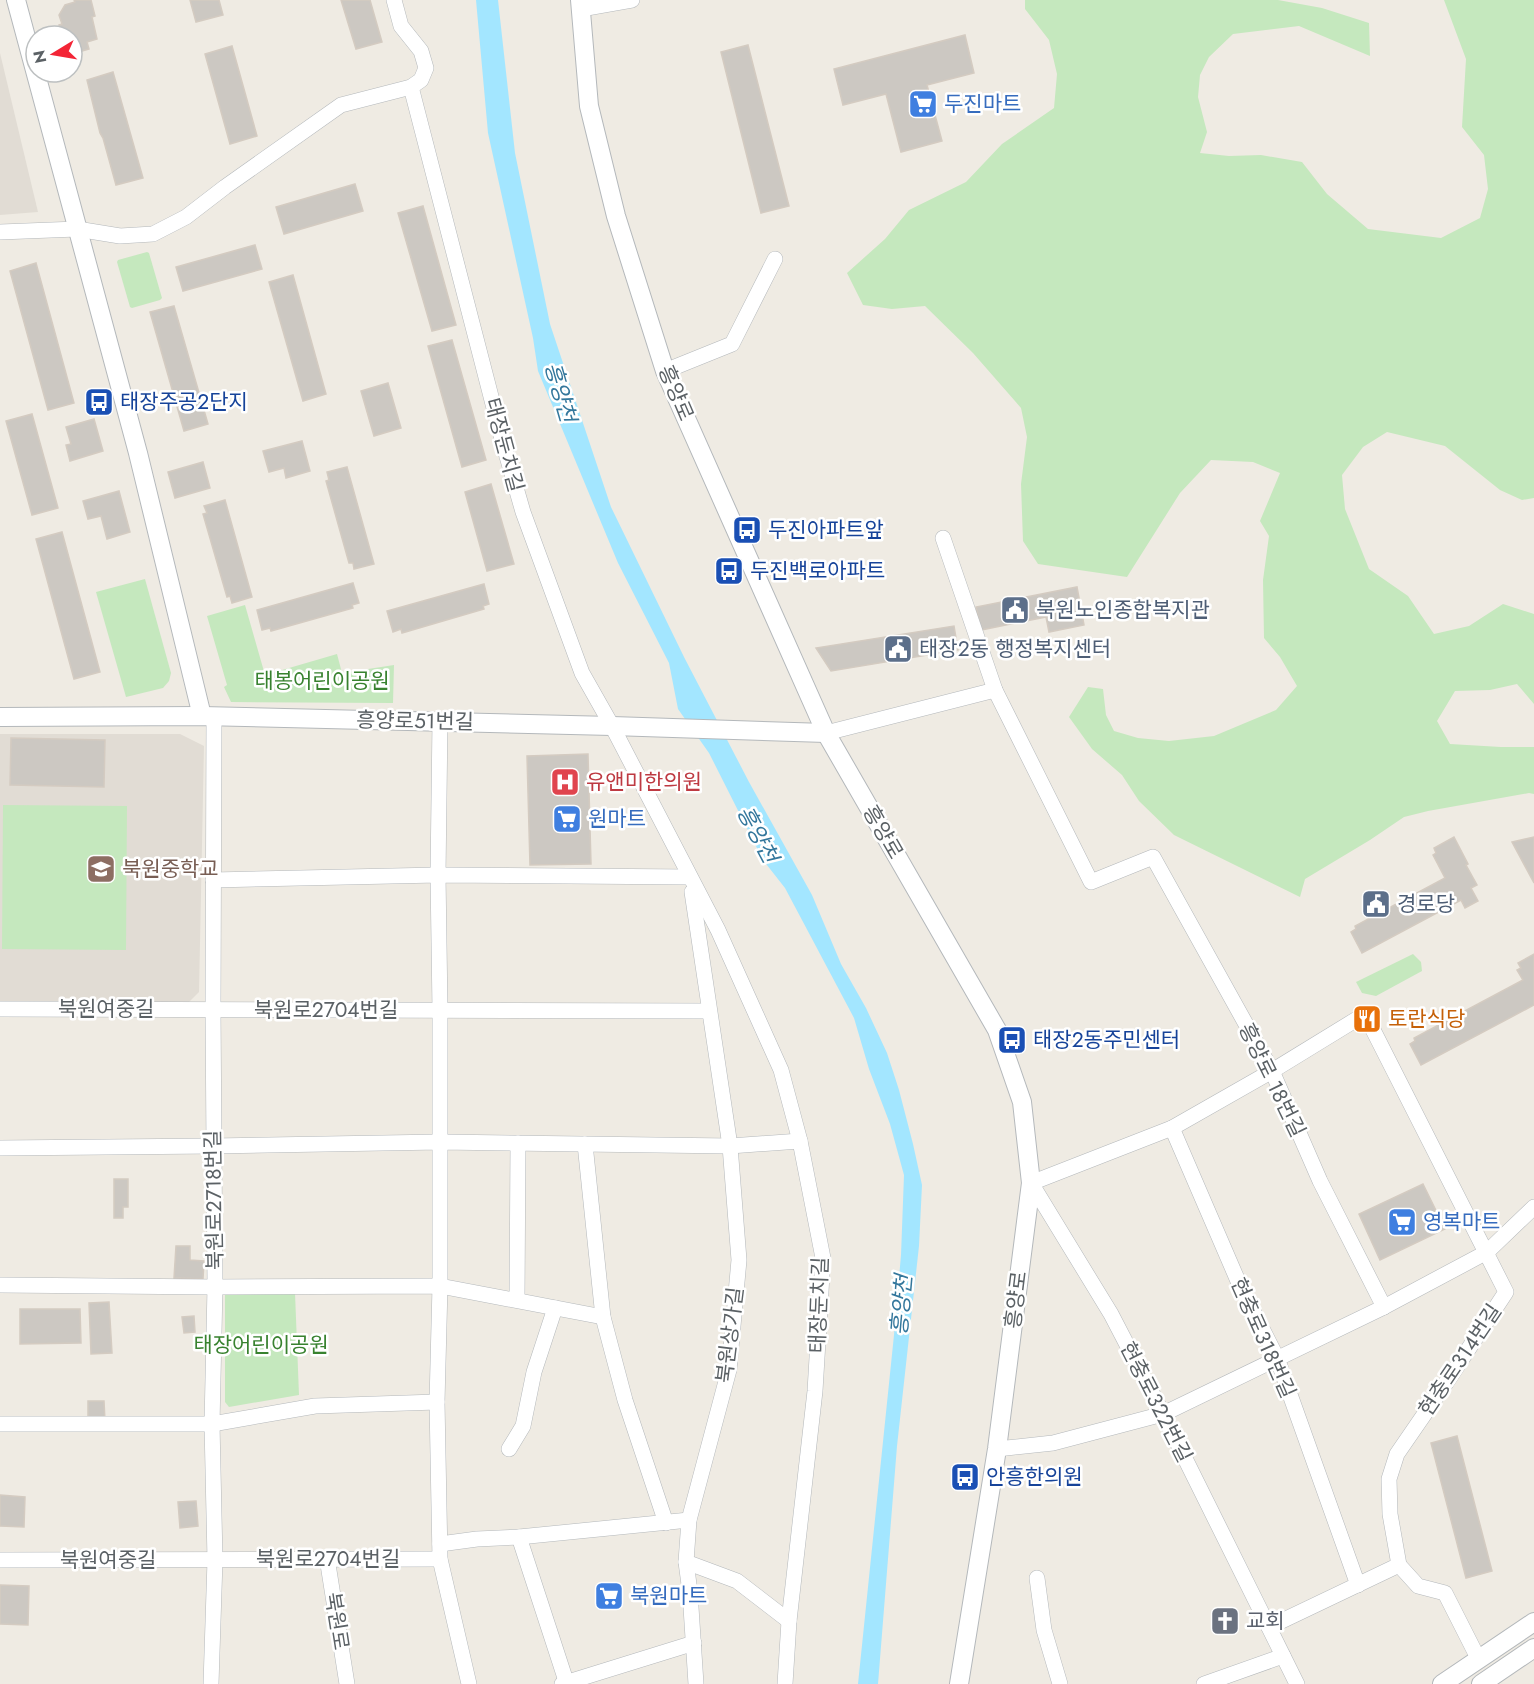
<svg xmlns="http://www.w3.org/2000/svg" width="1534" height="1684" viewBox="0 0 1534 1684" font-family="Jost,'Noto Sans KR',sans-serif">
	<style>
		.education { fill: #e1dcd4 }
		.green { fill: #c5e8be }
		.water { fill: #a3e6ff }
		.building { fill: #ccc8c2; stroke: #d4cbc1; stroke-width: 1.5 }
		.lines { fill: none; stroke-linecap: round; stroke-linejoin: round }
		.minor-casing { stroke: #b4b8bb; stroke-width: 16 }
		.tertiary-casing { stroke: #b4b8bb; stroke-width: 20 }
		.minor { stroke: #fff; stroke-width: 15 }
		.tertiary { stroke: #fff; stroke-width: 18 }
		.labels { text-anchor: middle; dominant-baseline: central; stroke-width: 5; stroke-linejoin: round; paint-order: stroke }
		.shop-label { font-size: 21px; fill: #366cbe; stroke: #fff; text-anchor: start }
		.street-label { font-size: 21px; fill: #5b6165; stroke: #fff }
		.transit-label { font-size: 21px; fill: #164399; stroke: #fff; text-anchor: start }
		.service-label { font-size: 21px; fill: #4e5e75; stroke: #fff; text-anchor: start }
		.park-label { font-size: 21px; fill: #38822f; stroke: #fff }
		.health-label { font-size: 21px; fill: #be3a42; stroke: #fff; text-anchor: start }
		.education-label { font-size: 21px; fill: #785e54; stroke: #fff; text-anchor: start }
		.food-label { font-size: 21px; fill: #c56008; stroke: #fff; text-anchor: start }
		.worship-label { font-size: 21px; fill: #5b616d; stroke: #fff; text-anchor: start }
		.water-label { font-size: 22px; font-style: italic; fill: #33779c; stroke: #fff }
	</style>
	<rect width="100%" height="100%" fill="#efebe3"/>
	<g class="education">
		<path d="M0,53L38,212L0,215Z"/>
		<path d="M0,734H180L204,746L199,992L188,1003L0,1002Z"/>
	</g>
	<g class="green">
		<path d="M1025,0H1278L1322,8L1369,23L1370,56L1299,26L1233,34L1209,57L1200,75L1198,97L1207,132L1200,153L1229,156L1261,155L1302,162L1327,194L1368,229L1441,238L1480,218L1488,189L1484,155L1462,127L1466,59L1444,0H1534V498L1522,500L1500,490L1445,446L1387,432L1363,447L1342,475L1345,509L1369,569L1408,596L1434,634L1469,626L1503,604L1534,614V704L1517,684L1490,690L1455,691L1437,721L1450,744L1501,747H1534V794L1529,793L1428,811L1404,817L1370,840L1305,879L1300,897L1174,835L1139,801L1122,775L1092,749L1069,717L1088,687L1103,689L1106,715L1114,731L1138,738L1169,741L1214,736L1276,710L1297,686L1280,657L1264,638L1263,580L1269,536L1260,521L1280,473L1253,462L1211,460L1180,493L1127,577L1038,564L1023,541L1021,484L1027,437L1021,408L973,353L925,306L892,309L863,305L847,273L885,239L909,210L966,182L1002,144L1054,108L1057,74L1049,40L1025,9Z"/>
		<path d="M147,252L149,253L162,298L160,300L132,308L130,307L117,262L118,260Z"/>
		<path d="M145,579L171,673L169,681L163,688L126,697L96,592Z"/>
		<path d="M245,605L265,675L337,654L342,673L394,665L393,703L231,702L224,687L227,685L207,616Z"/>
		<path d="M3,805L127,806L126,950L2,949Z"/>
		<path d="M1413,954L1421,962L1422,971L1376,996L1362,993L1356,982Z"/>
		<path d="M295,1293L299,1395L229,1407L225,1402V1295Z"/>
	</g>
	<path class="water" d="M476,0H498L515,153L550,324L611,507L684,657L749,782L812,895L841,964L866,1008L887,1053L899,1090L913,1144L922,1185L919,1246L897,1446L878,1684H858L894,1335L901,1255L904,1175L890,1124L869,1069L854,1018L785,888L763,860L709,753L678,709L669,663L618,563L538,371L533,338L488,133Z"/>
	<g class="building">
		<path d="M74,0H91L95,16L92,17L97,39L87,42L89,49L72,54V36H63L59,25L62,24L59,15L65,5L75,2Z"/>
		<path d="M190,0H219L223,15L196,22Z"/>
		<path d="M341,0H370L382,42L356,49Z"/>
		<path d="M965,35L974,73L927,85L942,141L901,152L886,94L843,105L834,69Z"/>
		<path d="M748,45L789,206L761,213L721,52Z"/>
		<path d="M232,46L257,136L230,144L205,54Z"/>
		<path d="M113,72L143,178L116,185L103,138L100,133L87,80Z"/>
		<path d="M355,184L363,211L284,234L276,207Z"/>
		<path d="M423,206L456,325L432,331L398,213Z"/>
		<path d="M255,245L262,269L183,291L176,267Z"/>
		<path d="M36,263L74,403L48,410L10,271Z"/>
		<path d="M293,275L326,394L303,401L269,282Z"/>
		<path d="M174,306L208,424L184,431L150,312Z"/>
		<path d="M452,340L486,460L462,467L428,346Z"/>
		<path d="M388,383L401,428L374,436L361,391Z"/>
		<path d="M32,414L58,508L32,515L6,421Z"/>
		<path d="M94,419L103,451L70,461L66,445L71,444L66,427Z"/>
		<path d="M302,441L310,471L286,478L284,468L269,472L263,451Z"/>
		<path d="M203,462L210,488L175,498L168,472Z"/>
		<path d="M347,467L374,564L354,569L353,563H349L326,481L329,480L327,472Z"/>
		<path d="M491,484L514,564L487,571L465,492Z"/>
		<path d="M119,491L130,532L107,539L101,516L88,519L83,501Z"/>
		<path d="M225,500L252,597L232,603L230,596L227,597L203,514L207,513L204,506Z"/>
		<path d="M62,532L100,672L74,679L36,539Z"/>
		<path d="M353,583L359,603L352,605L353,608L271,631L270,628L262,630L257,610Z"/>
		<path d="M484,584L489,604L483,606L484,609L402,633L401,629L393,632L387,611Z"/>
		<path d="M1077,587L1084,625L1049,632L1046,617L981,630L976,607Z"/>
		<path d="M954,626L958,650L831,671L816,648Z"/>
		<path d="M11,738L105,740L104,787L10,785Z"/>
		<path d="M588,754L591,864L530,865L527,756Z"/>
		<path d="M1454,837L1468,864L1466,865L1477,885L1471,888L1478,901L1465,908L1461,900L1362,953L1351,932L1356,929L1355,926L1445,878L1433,855L1436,853L1434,848Z"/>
		<path d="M1534,837V883L1512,842Z"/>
		<path d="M1534,954V1005L1421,1065L1410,1044L1415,1041L1414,1038L1523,980L1517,970L1521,968L1518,963Z"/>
		<path d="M114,1179H128V1207H123V1218H114Z"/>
		<path d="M1423,1184L1445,1229L1380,1260L1359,1214Z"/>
		<path d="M176,1246H190V1260L204,1261L203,1279L174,1278Z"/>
		<path d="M109,1302L112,1353L91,1354L89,1303Z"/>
		<path d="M20,1309H80L81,1343L20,1344Z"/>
		<path d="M194,1316L195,1332L184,1333L182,1317Z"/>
		<path d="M88,1401H104L105,1421H88Z"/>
		<path d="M1457,1436L1492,1571L1466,1578L1431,1443Z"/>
		<path d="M0,1495L25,1497L24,1527L0,1526Z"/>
		<path d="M196,1501L198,1526L180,1528L178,1502Z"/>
		<path d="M0,1585L29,1586L28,1625L0,1624Z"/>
	</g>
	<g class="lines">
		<g class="minor-casing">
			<g id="minor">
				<path d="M581,9L632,0"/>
				<path d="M411,87L502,439L523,512L582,673L612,726L718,930L781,1070L800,1141L823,1258L815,1391L789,1621L785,1684"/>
				<path d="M0,232L77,229L120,236L153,234L186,217L225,187L341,105L411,87L421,80L426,68L421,51L401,26L394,0"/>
				<path d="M665,371L732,344L775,259"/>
				<path d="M943,538L995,690"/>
				<path d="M440,721L438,875L440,1010V1286L437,1402L440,1559L469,1684"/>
				<path d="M826,733L995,690L1091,882L1153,857L1272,1071L1320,1181L1384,1307"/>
				<path d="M213,880L438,875L690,877"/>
				<path d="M692,892L730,1146L739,1260L729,1370L689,1520L686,1562L690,1592L696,1684"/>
				<path d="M0,1009L709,1011"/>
				<path d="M1172,1128L1238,1281L1277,1358L1358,1585"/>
				<path d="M585,1144L603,1317L625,1400L666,1523"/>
				<path d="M0,1148L213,1146L440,1142L730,1146L800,1141"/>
				<path d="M0,1285L215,1287L440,1286L603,1317"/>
				<path d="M517,1300L518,1143"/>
				<path d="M0,1424H212L315,1406L437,1402"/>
				<path d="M509,1449L523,1426L534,1372L555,1308"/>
				<path d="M997,1449L1053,1443L1163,1414L1384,1307L1487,1252L1534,1207"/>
				<path d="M519,1537L567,1684"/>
				<path d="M440,1544L477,1539L519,1537L689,1520"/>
				<path d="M327,1558L347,1684"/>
				<path d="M0,1560L440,1559"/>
				<path d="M686,1562L737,1581L789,1621"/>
				<path d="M1037,1578L1044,1630L1060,1684"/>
				<path d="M1269,1627L1399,1565"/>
				<path d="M211,1684L215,1560L212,1424L215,1287L213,1009L214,716"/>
				<path d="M562,1684L694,1643"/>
				<path d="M1204,1684L1283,1656"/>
				<path d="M1297,1684L1163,1414L1111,1314L1031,1183L1172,1128L1272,1071L1365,1014L1506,1292L1450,1377L1397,1454L1389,1479L1390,1514L1399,1565L1418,1586L1445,1593L1479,1660"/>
			</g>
		</g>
		<g class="tertiary-casing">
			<g id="tertiary">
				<path d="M16,0L138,453L202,716"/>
				<path d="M580,0L589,106L616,216L665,371L826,733L997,1030L1022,1102L1031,1183L997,1449L959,1684"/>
				<path d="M0,717L202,716L612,726L826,733"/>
				<path d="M1442,1684L1534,1622"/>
				<path d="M1481,1684L1534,1648"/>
			</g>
		</g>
		<use href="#minor" class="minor"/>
		<use href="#tertiary" class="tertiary"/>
	</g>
	<defs>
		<g id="supermarket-square" transform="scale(1.5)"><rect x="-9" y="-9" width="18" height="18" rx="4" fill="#3f7fe0" stroke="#fff"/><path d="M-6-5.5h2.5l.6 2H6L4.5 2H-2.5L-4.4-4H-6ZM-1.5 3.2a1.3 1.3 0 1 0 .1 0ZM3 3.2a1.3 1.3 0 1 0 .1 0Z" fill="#fff"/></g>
		<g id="bus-square" transform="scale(1.5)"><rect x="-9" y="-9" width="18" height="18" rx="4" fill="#1a4fb4" stroke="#fff"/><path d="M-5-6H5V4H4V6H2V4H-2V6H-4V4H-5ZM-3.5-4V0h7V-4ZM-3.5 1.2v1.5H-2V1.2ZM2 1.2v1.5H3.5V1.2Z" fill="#fff"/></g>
		<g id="civic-square" transform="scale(1.5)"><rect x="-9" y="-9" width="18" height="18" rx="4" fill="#5c6f8a" stroke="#fff"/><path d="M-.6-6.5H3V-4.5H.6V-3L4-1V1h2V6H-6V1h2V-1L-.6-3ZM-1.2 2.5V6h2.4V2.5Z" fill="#fff"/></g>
		<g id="hospital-square" transform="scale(1.5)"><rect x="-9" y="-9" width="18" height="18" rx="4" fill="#e0444e" stroke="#fff"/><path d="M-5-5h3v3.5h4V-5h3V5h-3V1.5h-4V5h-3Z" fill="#fff"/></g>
		<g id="school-square" transform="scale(1.5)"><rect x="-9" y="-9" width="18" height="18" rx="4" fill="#8d6e63" stroke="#fff"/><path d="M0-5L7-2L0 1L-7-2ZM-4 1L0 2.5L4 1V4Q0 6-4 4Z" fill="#fff"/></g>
		<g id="restaurant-square" transform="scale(1.5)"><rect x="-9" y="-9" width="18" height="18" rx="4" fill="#e8710a" stroke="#fff"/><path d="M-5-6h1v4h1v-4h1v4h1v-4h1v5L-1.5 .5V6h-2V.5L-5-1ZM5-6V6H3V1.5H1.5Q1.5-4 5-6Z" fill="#fff"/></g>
		<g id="church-square" transform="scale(1.5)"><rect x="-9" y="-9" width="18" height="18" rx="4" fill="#6b7280" stroke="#fff"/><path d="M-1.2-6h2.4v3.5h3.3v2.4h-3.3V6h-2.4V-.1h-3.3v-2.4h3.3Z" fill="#fff"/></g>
	</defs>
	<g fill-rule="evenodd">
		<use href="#supermarket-square" x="923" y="104"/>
		<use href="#bus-square" x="99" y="402"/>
		<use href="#bus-square" x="747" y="530"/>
		<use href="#bus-square" x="729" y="571"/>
		<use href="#civic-square" x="1015" y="610"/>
		<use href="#civic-square" x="898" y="649"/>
		<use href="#hospital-square" x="565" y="782"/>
		<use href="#supermarket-square" x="567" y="819"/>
		<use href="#school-square" x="101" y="869"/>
		<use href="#civic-square" x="1376" y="904"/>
		<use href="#restaurant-square" x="1367" y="1019"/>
		<use href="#bus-square" x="1012" y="1040"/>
		<use href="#supermarket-square" x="1402" y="1222"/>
		<use href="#bus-square" x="965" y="1477"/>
		<use href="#supermarket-square" x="609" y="1596"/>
		<use href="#church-square" x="1225" y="1621"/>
	</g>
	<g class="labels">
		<g class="shop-label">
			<text x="944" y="104">두진마트</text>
			<text x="588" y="819">원마트</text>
			<text x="1423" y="1222">영복마트</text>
			<text x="630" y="1596">북원마트</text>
		</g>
		<g class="street-label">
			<text transform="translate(676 393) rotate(67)">흥양로</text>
			<text transform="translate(504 445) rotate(75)">태장둔치길</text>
			<text transform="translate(415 721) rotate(1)">흥양로51번길</text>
			<text transform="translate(883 832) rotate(60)">흥양로</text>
			<text x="106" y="1009">북원여중길</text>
			<text x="326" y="1010">북원로2704번길</text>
			<text transform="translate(1272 1080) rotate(64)">흥양로 18번길</text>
			<text transform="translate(214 1200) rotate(-91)">북원로2718번길</text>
			<text transform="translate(1016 1300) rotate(-83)">흥양로</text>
			<text transform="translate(819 1305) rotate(-88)">태장둔치길</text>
			<text transform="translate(730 1335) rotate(-83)">북원상가길</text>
			<text transform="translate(1263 1338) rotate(66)">현충로318번길</text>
			<text transform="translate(1460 1360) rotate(-56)">현충로314번길</text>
			<text transform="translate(1156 1402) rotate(63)">현충로322번길</text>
			<text x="328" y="1559">북원로2704번길</text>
			<text x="108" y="1560">북원여중길</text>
			<text transform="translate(337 1621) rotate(81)">북원로</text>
		</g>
		<g class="transit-label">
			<text x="120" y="402">태장주공2단지</text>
			<text x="768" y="530">두진아파트앞</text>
			<text x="750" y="571">두진백로아파트</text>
			<text x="1033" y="1040">태장2동주민센터</text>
			<text x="986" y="1477">안흥한의원</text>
		</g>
		<g class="service-label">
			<text x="1036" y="610">북원노인종합복지관</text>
			<text x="919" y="649">태장2동 행정복지센터</text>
			<text x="1397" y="904">경로당</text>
		</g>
		<g class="park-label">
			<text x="322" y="681">태봉어린이공원</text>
			<text x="261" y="1345">태장어린이공원</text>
		</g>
		<g class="health-label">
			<text x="586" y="782">유앤미한의원</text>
		</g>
		<g class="education-label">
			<text x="122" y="869">북원중학교</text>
		</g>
		<g class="food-label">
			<text x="1388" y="1019">토란식당</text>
		</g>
		<g class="worship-label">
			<text x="1246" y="1621">교회</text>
		</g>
		<g class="water-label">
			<text transform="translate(561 392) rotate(74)">흥양천</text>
			<text transform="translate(758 834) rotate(62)">흥양천</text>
			<text transform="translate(901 1305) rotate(-85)">흥양천</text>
		</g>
	</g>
	<g transform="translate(54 54) rotate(259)"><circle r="28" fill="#ffffff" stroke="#bdc0c1" stroke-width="1.5"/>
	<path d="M0-4.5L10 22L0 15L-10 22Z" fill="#f32536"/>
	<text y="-9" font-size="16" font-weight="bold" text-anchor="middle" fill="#5b6165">N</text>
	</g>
</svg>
